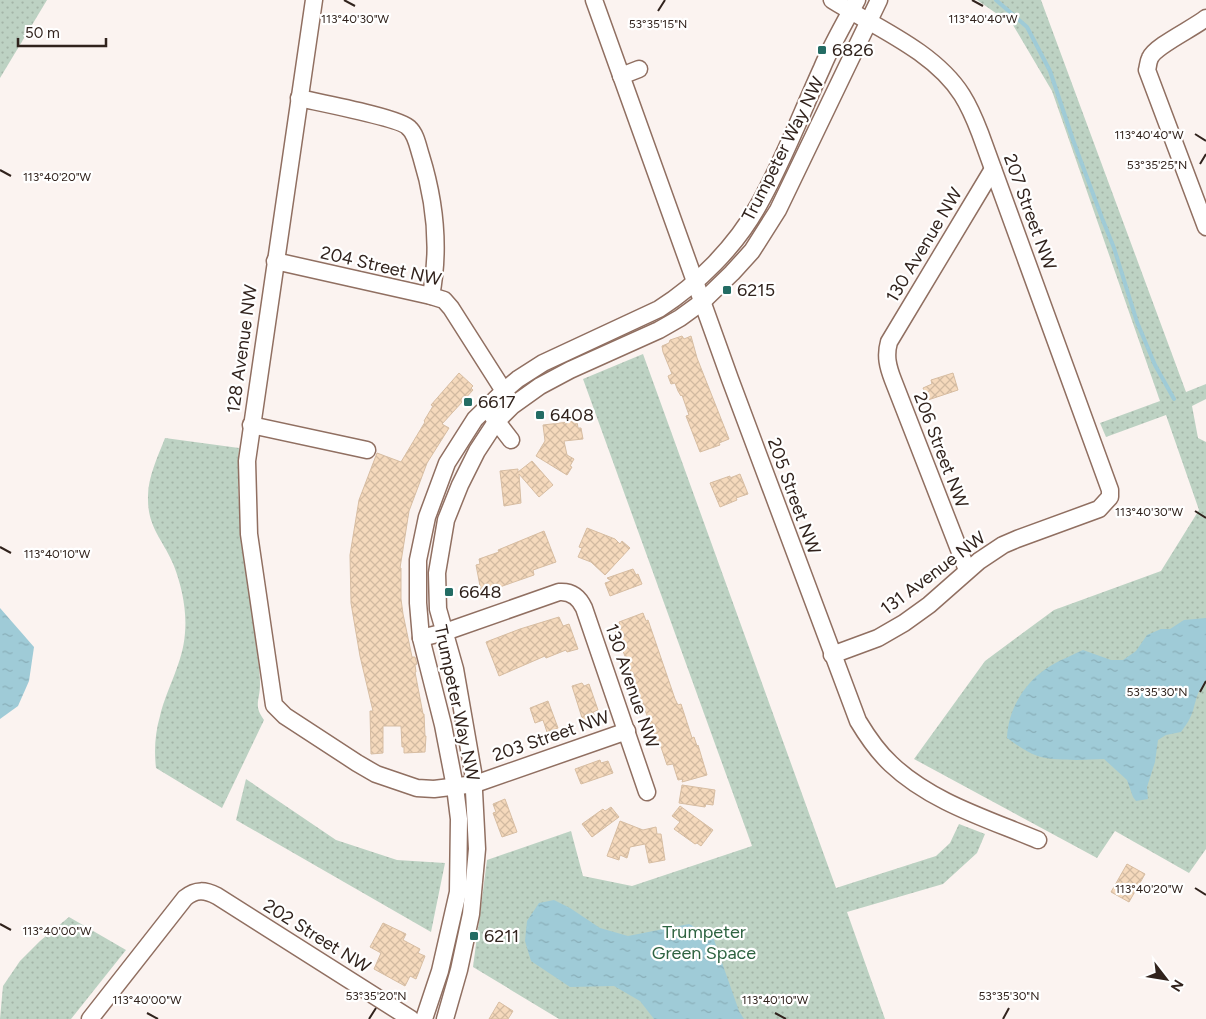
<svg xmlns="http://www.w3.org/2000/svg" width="1206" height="1019" viewBox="0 0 1206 1019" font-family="Figtree,sans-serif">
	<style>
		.grass { fill: url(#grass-dots) }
		.water { fill: url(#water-ripples) }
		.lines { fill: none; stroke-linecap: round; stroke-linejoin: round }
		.stream { stroke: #9fcbd7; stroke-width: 4 }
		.building { fill: url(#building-cross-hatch); stroke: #d7bda2 }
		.minor-casing { stroke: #906f61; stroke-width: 19 }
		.minor { stroke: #fff; stroke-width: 16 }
		.ticks { fill: none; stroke: #31231d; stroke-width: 2 }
		.poi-dot { fill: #236c64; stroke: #fff; stroke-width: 2 }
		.labels { text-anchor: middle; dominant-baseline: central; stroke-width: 4.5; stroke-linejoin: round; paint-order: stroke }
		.poi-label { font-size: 18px; fill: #31231d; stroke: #fff; text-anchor: start }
		.street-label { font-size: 18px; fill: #31231d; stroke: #fff }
		.park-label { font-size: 18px; fill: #2e6341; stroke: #fff }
		.ticks-label { font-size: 12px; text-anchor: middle; fill: #31231d; stroke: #fff; stroke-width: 4.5; stroke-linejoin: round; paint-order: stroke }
	</style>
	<defs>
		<pattern id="grass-dots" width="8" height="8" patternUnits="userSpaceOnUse" patternTransform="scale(1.25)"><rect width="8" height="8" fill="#bdd2c3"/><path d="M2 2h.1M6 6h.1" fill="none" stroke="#a3b4a7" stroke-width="1.8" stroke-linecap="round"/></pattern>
		<pattern id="water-ripples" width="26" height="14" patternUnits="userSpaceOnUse" patternTransform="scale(1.25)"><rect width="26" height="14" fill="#9fcbd7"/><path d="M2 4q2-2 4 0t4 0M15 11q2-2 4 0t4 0" fill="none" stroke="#89aeb8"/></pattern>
		<pattern id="building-cross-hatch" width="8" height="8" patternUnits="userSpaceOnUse" patternTransform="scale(1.25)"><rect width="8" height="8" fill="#f5d9bc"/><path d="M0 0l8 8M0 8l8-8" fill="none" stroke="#d2baa1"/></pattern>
	</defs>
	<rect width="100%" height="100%" fill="#fbf3f0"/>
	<g class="grass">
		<path d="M0,0H47L0,78Z"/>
		<path d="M977,0H1041L1186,392L1206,384V399L1192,406L1198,438L1206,442V849L1189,873L1115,831L1097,858L914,759L985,661L1054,610L1161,571L1199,510L1166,415L1106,437L1100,423L1160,401L1052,91L1013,25Z"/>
		<path d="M643,354L836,888L936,856L950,843L959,824L985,834L977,853L943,884L847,912L885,1019H559L473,967L487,860L571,831L583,876L632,886L752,846L583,379Z"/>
		<path d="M165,438L239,448C234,519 250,588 258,658C259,666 260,676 260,684C260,701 253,705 264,720L222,808L156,768C154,751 155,733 160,716C167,687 183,663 185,633C187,611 182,587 174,566C163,539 147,528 148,496C148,477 158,456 165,438Z"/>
		<path d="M246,779L336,840L397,860L445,863L431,932L236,820Z"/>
		<path d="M69,917L126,950L71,1019H0L3,986L20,961L40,941Z"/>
	</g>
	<g class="water">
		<path d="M0,608L34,647L29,681L18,706L0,719Z"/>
		<path d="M1206,618V682C1194,694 1197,704 1190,718C1188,723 1184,727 1181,732L1166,735L1158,740L1155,762L1147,787L1148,799L1136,801L1133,797L1127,780L1104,759C1086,760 1059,761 1041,757C1029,754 1017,745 1007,738C1008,708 1026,680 1052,665C1062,659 1073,655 1083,650L1111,660H1123L1136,651L1147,635L1161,629H1170L1184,620Z"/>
		<path d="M554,900L570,908L600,928L628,936L689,924L713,937L739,1011L744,1019H654L640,1001L614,986L570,987L531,961L525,941L527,921L539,903Z"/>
	</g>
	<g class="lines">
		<path class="stream" d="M996,0L1027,27L1050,71L1073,140L1102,218L1114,248L1137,322L1155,365L1174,399"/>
	</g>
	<g class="building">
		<path d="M682,336L684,339L691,336L697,358L729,439L719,443L720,445L700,452L686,416L689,415L682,395L681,396L678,391L675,383L671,384L668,376L672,374L663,352L662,346L669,343L670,340Z"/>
		<path d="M459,373L473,386L471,388L473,390L442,424L449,428L427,463L409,511L400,568H401V599L403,614L412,657H415L417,664L415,665L416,672H415L423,714H424L425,736H426L425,752L404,753V747H402L401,726H383V753L371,754L370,711H373L360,656L351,603L350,555L359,500L377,453L401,462L425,422L424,421L433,406L431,405Z"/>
		<path d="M953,373L958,390L928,400L923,388L932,384L931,380Z"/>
		<path d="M577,421L578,428H581L583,439L564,441L567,455L574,459L570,466L572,467L567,475L536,456L545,441L543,425Z"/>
		<path d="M532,461L553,485L539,497L519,474L521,503L504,506L500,471L518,469V472Z"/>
		<path d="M740,474L748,494L736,498L737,500L720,507L710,483L730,476V478Z"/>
		<path d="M587,528L615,539L620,544L622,541L630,548L605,575L591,562L578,557L582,548L579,547Z"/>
		<path d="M544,531L556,562L533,570L534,575L494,589L481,591L476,565L480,564L479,559L499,552L498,550Z"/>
		<path d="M633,569L636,575L638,574L642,584L610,596L605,583L611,581L607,578Z"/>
		<path d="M643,613L646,621L648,620L675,699L678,705L681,704L692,738L694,737L697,746L698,745L707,775L682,782L683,779L678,780L673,764L667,765L659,741L657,742L614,627L620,625L619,622Z"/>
		<path d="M559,617L563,626L569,624L578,649L567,652L566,650L546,658L545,656L499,676L486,642L520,629Z"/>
		<path d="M582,683L584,686L589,684L598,710L593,712L595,717L583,721L572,686Z"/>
		<path d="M548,701L558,728L547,732L543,720L535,723L530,708Z"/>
		<path d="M600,760L601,763L608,761L613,773L581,784L575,769Z"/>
		<path d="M682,785L715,790L713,805L706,804L705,807L679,803Z"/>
		<path d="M505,799L517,832L502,837L493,813L496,812L493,804Z"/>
		<path d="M680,806L713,830L701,846L697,843L695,844L674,829L680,822L672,816Z"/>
		<path d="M611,807L619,817L592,837L582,824L603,809L605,811Z"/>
		<path d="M620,821L643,830L656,827L657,834H661L665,860L649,863L645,844L630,847L627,858L620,855L619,860L607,856Z"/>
		<path d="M1127,864L1145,874L1129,902L1111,892Z"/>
		<path d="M383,923L406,934L403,940L420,949L418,953L425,956L416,979L410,976L405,986L374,969L381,953L370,947Z"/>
		<path d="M499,1002L513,1011L508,1019H489Z"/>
	</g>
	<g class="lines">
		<g class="minor-casing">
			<g id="minor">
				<path d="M314,0L247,461L249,534L274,705L285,716L357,763L376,774L417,788L434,789L475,784L627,731"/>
				<path d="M594,0L730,379L858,721C867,736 878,752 891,764C931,802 988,819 1038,840"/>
				<path d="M1206,18C1194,28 1155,46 1150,58C1148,62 1148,67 1147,70L1206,227"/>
				<path d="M621,76L639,69"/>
				<path d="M299,98C316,102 401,118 409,128C416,134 418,147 421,156C435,201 440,249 431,296"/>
				<path d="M275,261L431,296L444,300L451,308L509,399"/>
				<path d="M491,414L511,440"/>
				<path d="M251,425L367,450"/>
				<path d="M967,570L893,380C888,367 885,356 889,342L993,169"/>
				<path d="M421,638L445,632L559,592C571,591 579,597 584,608L647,792"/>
				<path d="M832,655L878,638L904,623L929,605L979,561L1003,545L1017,539L1099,509L1110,497V490L980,133C975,120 969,106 962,95C934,51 875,27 832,0"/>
				<path d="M90,1019L185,898C196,889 205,890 217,896L411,1019"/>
				<path d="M424,1019L440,971L458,892L459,819L455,787L443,725L421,638L418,603V560L427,517L447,463L475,419L505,390L518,379L543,363L659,309C698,284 735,247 758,206C783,162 801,114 822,68C832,44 845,22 857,0"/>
				<path d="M445,1019L459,970L471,914L477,849L473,772L455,669L438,609L437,573L446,520L460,485L477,451L496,422L512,406L540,386L570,370L659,330L680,318L702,302L732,273L752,251L778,210L879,0"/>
			</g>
		</g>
		<use href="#minor" class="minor"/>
	</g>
	<path class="ticks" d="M344,0L355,6M972,0L983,6M658,11L665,0M1195,134L1206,141M1200,164L1206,154M0,170L11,176M1195,511L1206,518M0,547L11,553M1200,692L1206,681M1195,888L1206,895M0,924L11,930M147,1013L158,1019M775,1013L786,1019M369,1019L376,1008M1003,1019L1009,1008"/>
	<g class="poi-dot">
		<rect x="817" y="45" width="10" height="10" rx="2.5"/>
		<rect x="722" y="285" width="10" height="10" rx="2.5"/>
		<rect x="463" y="397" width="10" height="10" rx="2.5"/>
		<rect x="535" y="410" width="10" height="10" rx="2.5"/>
		<rect x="444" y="587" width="10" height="10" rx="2.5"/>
		<rect x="469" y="931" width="10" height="10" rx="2.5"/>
	</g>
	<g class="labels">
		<g class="poi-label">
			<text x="832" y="50">6826</text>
			<text x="737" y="290">6215</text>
			<text x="478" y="402">6617</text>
			<text x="550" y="415">6408</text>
			<text x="459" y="592">6648</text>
			<text x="484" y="936">6211</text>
		</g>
		<g class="street-label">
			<text transform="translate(783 149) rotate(-63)">Trumpeter Way NW</text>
			<text transform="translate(1030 212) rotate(70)">207 Street NW</text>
			<text transform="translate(924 245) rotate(-59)">130 Avenue NW</text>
			<text transform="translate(381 266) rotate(13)">204 Street NW</text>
			<text transform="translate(242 349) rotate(-82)">128 Avenue NW</text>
			<text transform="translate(941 450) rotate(69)">206 Street NW</text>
			<text transform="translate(794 496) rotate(70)">205 Street NW</text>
			<text transform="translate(933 573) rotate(-37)">131 Avenue NW</text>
			<text transform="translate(632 686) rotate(71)">130 Avenue NW</text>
			<text transform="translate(457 703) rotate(78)">Trumpeter Way NW</text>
			<text transform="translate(551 736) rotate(-19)">203 Street NW</text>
			<text transform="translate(317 936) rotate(32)">202 Street NW</text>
		</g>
		<g class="park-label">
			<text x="704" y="932">Trumpeter<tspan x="704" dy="21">Green Space</tspan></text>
		</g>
	</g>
	<g class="ticks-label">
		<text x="355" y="23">113°40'30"W</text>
		<text x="983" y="23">113°40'40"W</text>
		<text x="658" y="28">53°35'15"N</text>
		<text x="1149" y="139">113°40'40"W</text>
		<text x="1157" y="169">53°35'25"N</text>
		<text x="57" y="181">113°40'20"W</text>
		<text x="1149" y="516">113°40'30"W</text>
		<text x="57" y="558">113°40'10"W</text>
		<text x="1157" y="696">53°35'30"N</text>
		<text x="1149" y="893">113°40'20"W</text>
		<text x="57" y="935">113°40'00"W</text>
		<text x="376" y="1000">53°35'20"N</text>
		<text x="1009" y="1000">53°35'30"N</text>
		<text x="147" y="1004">113°40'00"W</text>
		<text x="775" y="1004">113°40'10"W</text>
	</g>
	<g transform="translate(1166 979) rotate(121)" stroke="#ffffff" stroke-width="4" paint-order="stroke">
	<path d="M0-4L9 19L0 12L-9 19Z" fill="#31231d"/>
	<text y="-8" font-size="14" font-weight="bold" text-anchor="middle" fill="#31231d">N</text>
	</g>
	<path d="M18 38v8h88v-8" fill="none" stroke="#31231d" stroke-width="2.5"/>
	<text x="25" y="38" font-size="15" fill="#31231d" stroke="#ffffff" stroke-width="4" paint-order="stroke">50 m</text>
</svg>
